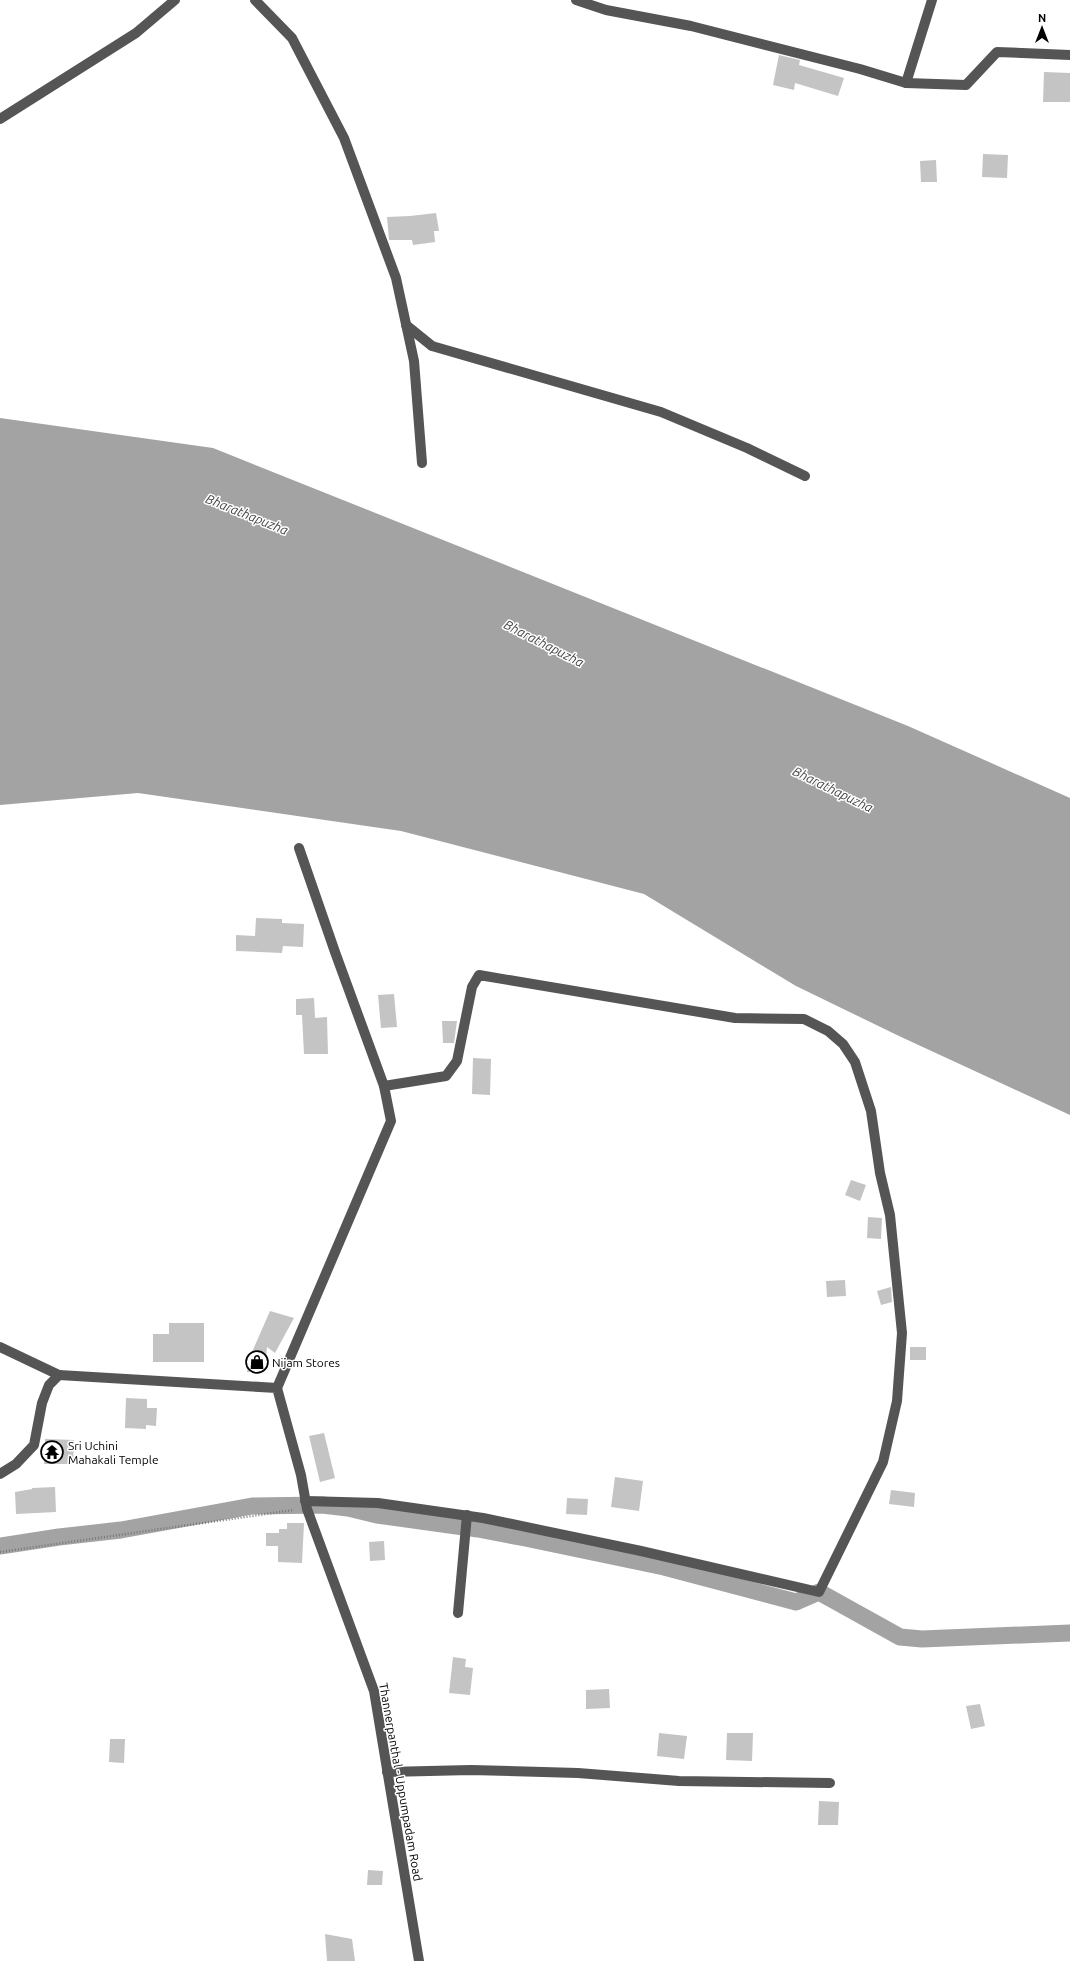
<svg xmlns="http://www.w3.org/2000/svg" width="1070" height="1961" viewBox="0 0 1070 1961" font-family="Ubuntu,sans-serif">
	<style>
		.water { fill: #a3a3a3 }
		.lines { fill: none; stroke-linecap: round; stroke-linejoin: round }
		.canal { stroke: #a3a3a3; stroke-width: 17 }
		.building { fill: #c4c4c4 }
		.path { stroke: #777; stroke-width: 2.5; stroke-dasharray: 1 2; stroke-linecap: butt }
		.minor { stroke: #555; stroke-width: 10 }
		.labels { text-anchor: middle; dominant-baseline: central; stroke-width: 3; stroke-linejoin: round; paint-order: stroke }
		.poi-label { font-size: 12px; fill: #000; stroke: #fff; text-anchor: start }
		.street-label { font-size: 12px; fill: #000; stroke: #fff }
		.water-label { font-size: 13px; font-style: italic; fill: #444; stroke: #fff }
	</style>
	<rect width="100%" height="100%" fill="#fff"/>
	<path class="water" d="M0,418L213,448L908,726L1070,798V1115L899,1036L796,986L644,894L401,831L138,793L0,805Z"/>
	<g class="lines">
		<path class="canal" d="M0,1546L59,1537L121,1530L252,1506L322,1505L348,1508L377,1515L478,1529L525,1538L664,1567L796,1602L819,1592L900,1637L922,1639L1070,1633"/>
	</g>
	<g class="building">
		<path d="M779,55L800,60L799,65L844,78L838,96L795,83L794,90L773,85Z"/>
		<path d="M1044,72L1070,73V102H1043Z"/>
		<path d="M983,154L1008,155L1007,178L982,177Z"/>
		<path d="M936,160L937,182H921L920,161Z"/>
		<path d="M436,213L439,231H434L435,242L413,245L412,240H389L387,217L410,216Z"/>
		<path d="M256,918L282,919V923L304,924L303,947L283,946L282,953L236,951V935L255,936Z"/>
		<path d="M394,994L397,1027L381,1028L378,995Z"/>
		<path d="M314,998L315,1018L327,1017L328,1054H304L302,1015H296V999Z"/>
		<path d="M442,1021H457L454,1043H443Z"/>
		<path d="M473,1058L491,1059L490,1095L472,1094Z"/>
		<path d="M851,1180L866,1185L860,1201L845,1195Z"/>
		<path d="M868,1217L882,1218L881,1239L867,1238Z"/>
		<path d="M845,1280L846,1296L827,1297L826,1281Z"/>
		<path d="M891,1287L892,1302L881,1305L877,1291Z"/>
		<path d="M270,1311L294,1318L275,1353L267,1347L265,1371L247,1372L250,1352H252Z"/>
		<path d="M169,1323H204V1362H153V1334H169Z"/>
		<rect x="910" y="1347" width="16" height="13"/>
		<path d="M126,1398L147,1399V1408H157L156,1426L146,1425V1429L125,1428Z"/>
		<path d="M324,1433L335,1478L320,1482L309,1436Z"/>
		<path d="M45,1439L74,1440L73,1464H44Z"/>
		<path d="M615,1477L643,1481L639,1511L611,1507Z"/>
		<path d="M55,1487L56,1512L16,1514L15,1492L32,1489V1488Z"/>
		<path d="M891,1490L915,1493L914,1507L889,1504Z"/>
		<path d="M567,1498L588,1499L587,1515L566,1514Z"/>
		<path d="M287,1523H304L302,1563L278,1562V1546H266V1533H279V1529H287Z"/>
		<path d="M384,1541L385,1560L370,1561L369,1542Z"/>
		<path d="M453,1657L466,1659L465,1667L473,1668L470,1695L449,1693Z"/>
		<path d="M609,1689L610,1708L586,1709V1690Z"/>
		<path d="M980,1704L985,1726L971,1729L966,1706Z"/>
		<path d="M659,1733L687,1736L684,1759L657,1756Z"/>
		<path d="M727,1733H753L752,1761L726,1760Z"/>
		<path d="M110,1739H125L124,1763L109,1762Z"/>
		<path d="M819,1801L839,1802L838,1825H818Z"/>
		<path d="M368,1870L383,1871L382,1885H367Z"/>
		<path d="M325,1934L352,1939L355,1961H327Z"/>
	</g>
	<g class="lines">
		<path class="path" d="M0,1552L294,1510"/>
		<g class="minor">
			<path d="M255,0L292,38L344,138L396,278L414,361L422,463"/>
			<path d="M576,0L606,10L691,26L860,69L906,83L966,85L997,52L1070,55"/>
			<path d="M906,83L932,0"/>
			<path d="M0,119L136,33L175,0"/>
			<path d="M406,325L432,346L661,412L747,448L805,476"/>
			<path d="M0,1347L59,1375"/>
			<path d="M277,1388L391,1121L384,1086L335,952L299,848"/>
			<path d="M0,1474L16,1464L34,1445L42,1403L49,1385L59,1375L277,1388L301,1475L307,1509L374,1691L419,1961"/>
			<path d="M305,1501L378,1503L483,1518L641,1551L819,1592L883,1462L897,1401L902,1333L890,1215L880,1173L871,1111L855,1062L843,1044L828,1031L804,1019L735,1018L479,975L472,987L457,1061L446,1076L384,1086"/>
			<path d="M458,1613L467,1515"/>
			<path d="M387,1772L471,1770L578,1773L679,1781L830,1783"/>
		</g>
	</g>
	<defs>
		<g id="shop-ring" transform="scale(1.15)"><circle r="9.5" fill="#fff" stroke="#000" stroke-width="1.5"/><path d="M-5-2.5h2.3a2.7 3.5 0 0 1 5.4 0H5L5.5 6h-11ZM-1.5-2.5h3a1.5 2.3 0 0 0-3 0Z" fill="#000"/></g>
		<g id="temple-ring" transform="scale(1.15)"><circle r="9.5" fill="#fff" stroke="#000" stroke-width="1.5"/><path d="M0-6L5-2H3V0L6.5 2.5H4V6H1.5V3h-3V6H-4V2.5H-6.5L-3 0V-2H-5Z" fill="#000"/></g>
	</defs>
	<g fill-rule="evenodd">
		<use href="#shop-ring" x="257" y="1362"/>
		<use href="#temple-ring" x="52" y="1452"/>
	</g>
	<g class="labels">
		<g class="poi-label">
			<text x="272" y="1362">Nijam Stores</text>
			<text x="68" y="1445">Sri Uchini<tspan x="68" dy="14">Mahakali Temple</tspan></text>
		</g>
		<g class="street-label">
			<text transform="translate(401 1782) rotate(80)">Thannerpanthal - Uppumpadam Road</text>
		</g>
		<g class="water-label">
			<text transform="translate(247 514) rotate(22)">Bharathapuzha</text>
			<text transform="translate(544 643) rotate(27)">Bharathapuzha</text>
			<text transform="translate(833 789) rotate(26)">Bharathapuzha</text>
		</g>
	</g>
	<g transform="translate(1042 28)" stroke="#ffffff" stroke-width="3" paint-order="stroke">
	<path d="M0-3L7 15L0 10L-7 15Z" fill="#000000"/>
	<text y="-6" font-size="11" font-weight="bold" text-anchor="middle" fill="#000000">N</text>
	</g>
</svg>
